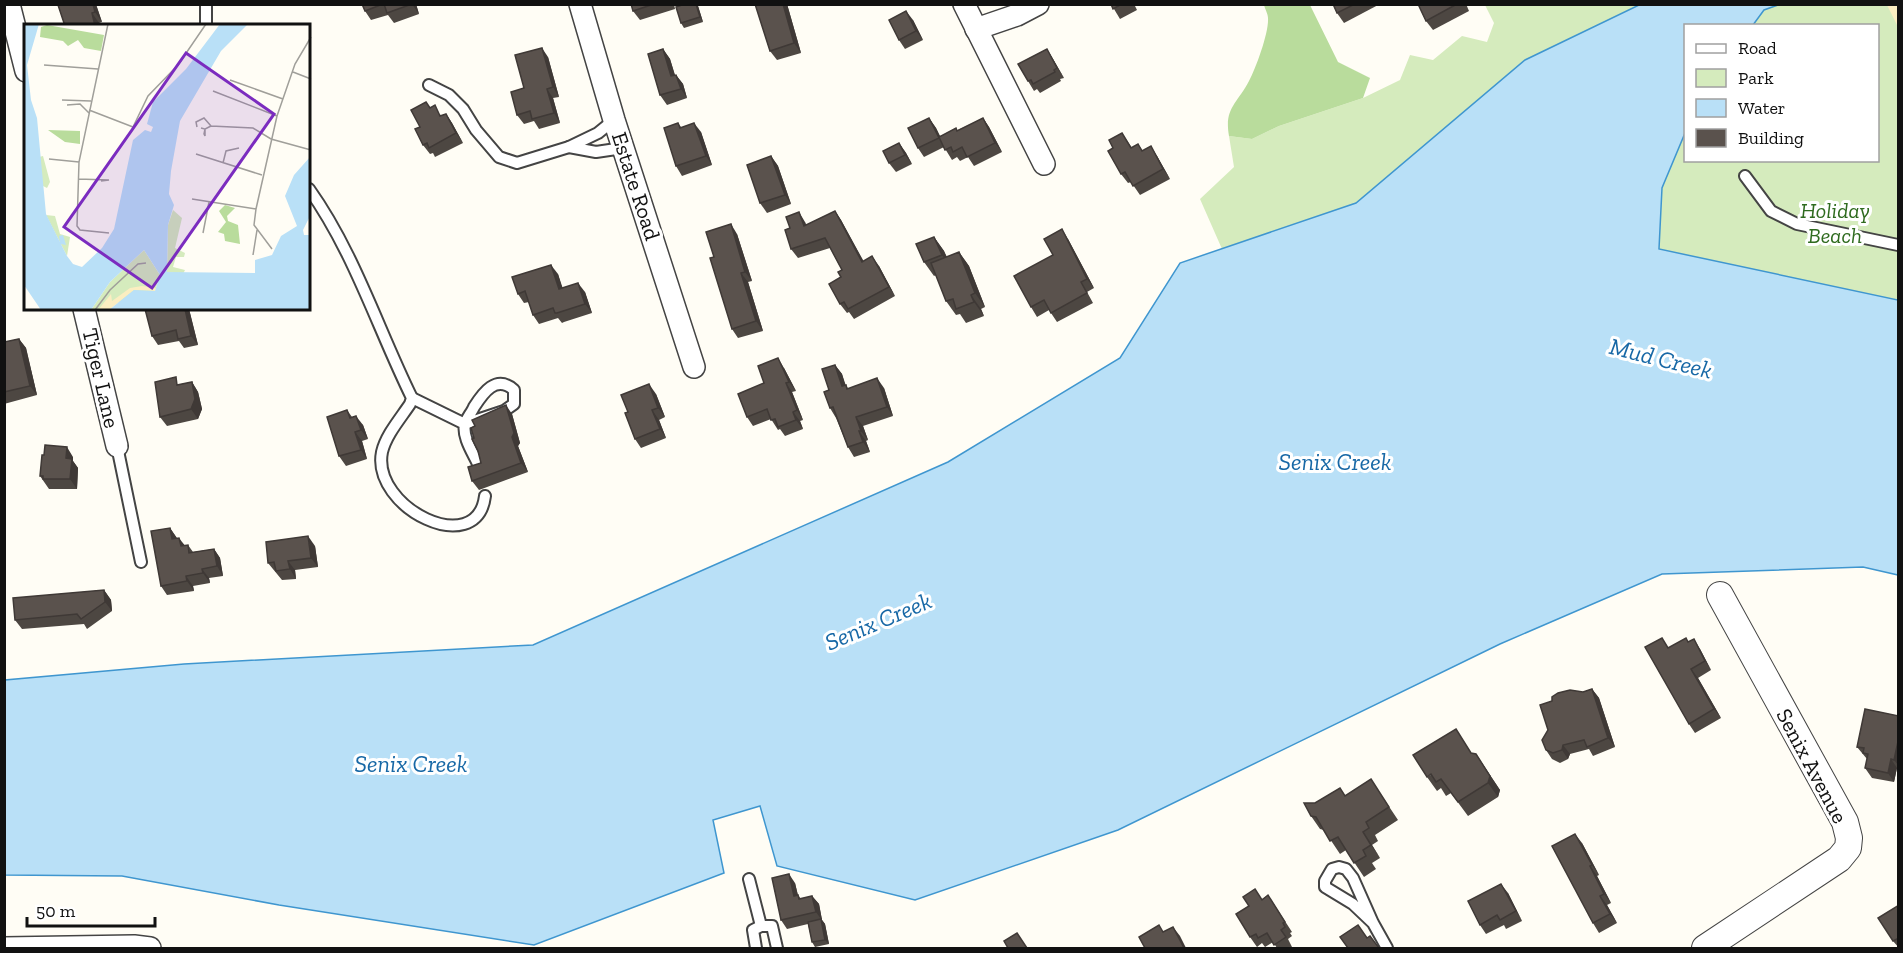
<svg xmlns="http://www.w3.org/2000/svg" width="1903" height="953" viewBox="0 0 1903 953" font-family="'Zilla Slab',serif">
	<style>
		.green { fill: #d5ebbd }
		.forest { fill: #b9dc9c }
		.sand { fill: #fbeec1 }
		.water { fill: #b9e0f7; stroke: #3f96cf; stroke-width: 1.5 }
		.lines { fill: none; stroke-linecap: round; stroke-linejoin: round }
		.service-casing { stroke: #444; stroke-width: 14 }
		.minor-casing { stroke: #444; stroke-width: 24 }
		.tertiary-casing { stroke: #444; stroke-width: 28 }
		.service { stroke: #fff; stroke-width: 10 }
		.minor { stroke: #fff; stroke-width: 21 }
		.tertiary { stroke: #fff; stroke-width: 26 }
		.wall { fill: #4d4742 }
		.shaded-wall { fill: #3f3936 }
		.building { fill: #5a524d; stroke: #3f3936; stroke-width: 1.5 }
		.labels { text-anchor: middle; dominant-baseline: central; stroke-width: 6; stroke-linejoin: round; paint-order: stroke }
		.street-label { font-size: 22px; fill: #111; stroke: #fff }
		.park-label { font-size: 22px; font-style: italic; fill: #2f6b1f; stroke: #fff }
		.water-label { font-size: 24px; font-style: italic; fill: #1768a6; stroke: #fff }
		.inset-road { fill: none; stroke: #a09f9a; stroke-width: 1.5 }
		.view { fill: #7b2cbf; fill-opacity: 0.15; stroke: #7b2cbf; stroke-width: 3 }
		.inset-edge { fill: none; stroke: #111; stroke-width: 3 }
	</style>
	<rect width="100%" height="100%" fill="#fffdf5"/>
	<g class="green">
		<path d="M1485,5H1639L1525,60L1356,203L1222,249L1200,199L1234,167L1229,136L1252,139L1279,126L1363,98L1400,80L1410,55L1433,60L1462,36L1487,42L1494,23Z"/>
		<path d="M1778,5H1898V300L1659,250L1662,188L1685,133L1686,160H1878V26L1753,25L1764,10Z"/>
	</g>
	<path class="forest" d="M1264,5H1310L1338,62L1370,78L1363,98L1279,126L1252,139L1229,136C1224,108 1237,104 1249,81C1256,68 1269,32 1268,18C1268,14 1265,9 1264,5Z"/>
	<path class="sand" d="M1887,5H1898V27Z"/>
	<path class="water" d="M1639,5H1778L1764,10L1753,25L1686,26L1685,133L1662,188L1659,249L1898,300V575L1863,567L1662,574L1500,644L1118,830L915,900L777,866L760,806L713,820L724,873L534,945L279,905L122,876L5,875V680L184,664L533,645L948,462L1120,358L1180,263L1356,203L1525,60Z"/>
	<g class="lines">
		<g class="service-casing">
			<g id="service">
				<path d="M206,4V26"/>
				<path d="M429,85L449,95L463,109L476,130L499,157L517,163L569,147L598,133L614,120"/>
				<path d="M569,147L596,152L623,148"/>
				<path d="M1745,176L1771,211L1797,224L1898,245"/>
				<path d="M309,189C354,252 378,329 412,398L410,404C400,419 386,435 382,452C371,508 477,560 485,496"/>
				<path d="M412,398L465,424L504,411L514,404V390C496,374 483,393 474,407C472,412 466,419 465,424C462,437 473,453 478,464"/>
				<path d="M117,446L141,562"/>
				<path d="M749,879L761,926"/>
				<path d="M1373,923L1353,904L1325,887V881L1332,869L1339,867L1346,869L1353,878L1373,923L1387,948"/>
				<path d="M756,948L753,930L761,926H772L777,948"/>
			</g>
		</g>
		<g class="minor-casing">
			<g id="minor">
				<path d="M9,4L26,71"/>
				<path d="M580,4L614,120L694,367"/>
				<path d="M964,4L1044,164"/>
				<path d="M976,29L1017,15L1038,4"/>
				<path d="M84,309L117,446"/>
				<path d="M4,948L134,946L150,948"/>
			</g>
		</g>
		<g class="tertiary-casing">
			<path id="tertiary" d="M1705,948L1839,859L1848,848L1849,838L1845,822L1720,595"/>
		</g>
		<use href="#service" class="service"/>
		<use href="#minor" class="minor"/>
		<use href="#tertiary" class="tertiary"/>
	</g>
	<g class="wall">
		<path d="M96,4L102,22L99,23V26H65L58,5Z"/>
		<path d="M362,4H416L419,14L394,23L388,15L371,20L365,11Z"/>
		<path d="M631,4H674L675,9L640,20L633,11Z"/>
		<path d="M755,4H787L801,53L777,60L770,51Z"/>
		<path d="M1111,4H1134L1137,10L1120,19Z"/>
		<path d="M1333,4H1380L1344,23L1337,13Z"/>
		<path d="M1418,4H1466L1469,11L1433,30L1426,21Z"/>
		<path d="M698,6L703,22L684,28L681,23Z"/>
		<path d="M913,20L923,40L905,49L899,40Z"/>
		<path d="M663,49L670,59L675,75H676L683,84L687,98L667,105L660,95Z"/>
		<path d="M1047,49L1053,59L1064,78L1060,79L1061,81L1040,93L1037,89L1034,91L1028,81Z"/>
		<path d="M548,57L559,97L553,98L560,123L539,129L534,121L524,124L517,115L524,88Z"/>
		<path d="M430,107L442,116L446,114L452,123L463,143L435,157L433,153L430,154L423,145L420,127Z"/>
		<path d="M929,118L936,128L940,136L958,130L983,118L989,127L1002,152L974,166L968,157L960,161L957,157L952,160L944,147L924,157L918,148Z"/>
		<path d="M678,123L681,127L701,132L712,165L682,176L676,166Z"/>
		<path d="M1122,133L1132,148L1138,144L1143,151L1157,156L1170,179L1140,195L1131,182L1128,183L1121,174L1113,148Z"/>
		<path d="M899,143L906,153L912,164L896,172L889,163Z"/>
		<path d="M771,156L778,166L791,204L767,213L760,203Z"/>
		<path d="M835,211L841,220L863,261L879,266L895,296L854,319L849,312L847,313L840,304L842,270L830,248L798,258L791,249L805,222L806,225Z"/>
		<path d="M737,234L752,281L748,282L763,331L738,338L732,329L714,257Z"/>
		<path d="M934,237L944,251L947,257L959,252L969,266L985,307L981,309L984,316L966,323L960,314L956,315L946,301L936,275L934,276L924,262Z"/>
		<path d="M1068,239L1094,288L1087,292L1093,303L1057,322L1049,310L1037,317L1031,307L1053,255Z"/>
		<path d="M558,274L562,288L585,292L592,313L564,322L562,323L558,318L539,324L533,315L529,302L524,303L518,294Z"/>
		<path d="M145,309H189L198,345L184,348L179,341L158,345L152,336Z"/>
		<path d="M19,339L26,348L37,395L4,404V342Z"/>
		<path d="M835,365L842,374L845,385L848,388H884L893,416L863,426L868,440L866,441L870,452L854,457L848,447L836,418L830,408L829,390Z"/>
		<path d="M784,368L796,391L792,392L803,420L800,421L803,429L785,436L780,429L778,430L771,419L753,426L747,417L764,383Z"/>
		<path d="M192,382L198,392L202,409L198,419L167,426L160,417L181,384Z"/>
		<path d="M656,394L665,417L659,420L666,438L641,448L635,439Z"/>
		<path d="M347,410L352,417L363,425L368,439L362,441L367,459L346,466L339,456Z"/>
		<path d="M512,414L520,443L518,446L528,472L479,490L472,481L481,463Z"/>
		<path d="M73,457V461L78,468L77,489H49L40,476Z"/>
		<path d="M170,528L177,538L185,546L188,545L193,552L214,549L220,558L223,576L209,578L210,583L193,586L194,591L167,595L161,586Z"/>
		<path d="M315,546L318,567L295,570L296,579L282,580L268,563Z"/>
		<path d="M104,590L111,600L112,611L87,629L84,624L22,629L15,620Z"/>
		<path d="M1689,642L1700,649L1711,670L1698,678L1721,718L1695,733L1689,724L1669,648Z"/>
		<path d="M1592,689L1599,698L1615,747L1593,756L1589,749L1570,754L1568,759L1560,763L1552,759L1546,750L1583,692Z"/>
		<path d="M1899,716V769L1897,768L1894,782L1872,778L1865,768L1867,759L1857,747Z"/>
		<path d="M1472,753L1476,754L1500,790L1498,797L1468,816L1451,793L1446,796L1441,788L1437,791L1427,777Z"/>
		<path d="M1340,788L1345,796L1380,793L1398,820L1375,835L1378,841L1372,845L1380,858L1372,863L1376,869L1364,877L1346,850L1340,854L1324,830L1320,829L1311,816L1315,803Z"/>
		<path d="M1582,843L1599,875L1597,876L1611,903L1607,905L1617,923L1599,933L1593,923Z"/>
		<path d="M795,883L798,895L801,899L812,896L819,904L822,920L825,924L829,944L815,947L812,942L808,924L787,929L781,920Z"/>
		<path d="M1508,893L1522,921L1506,929L1504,925L1486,934L1480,925Z"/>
		<path d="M1268,895L1292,932L1290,933L1292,936L1288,939L1292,947L1289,948H1277L1273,942L1265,947L1262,943L1257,947L1250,937L1262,899Z"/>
		<path d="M1899,905V948L1893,941Z"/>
	</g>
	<g class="shaded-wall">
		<path d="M93,4L96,5L102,22L95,12Z"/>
		<path d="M412,4H416L419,14Z"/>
		<path d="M696,4L698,6L703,22L700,17Z"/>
		<path d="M783,4H787L801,53L794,43Z"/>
		<path d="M906,11L913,20L923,40L916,31Z"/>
		<path d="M92,13L99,23V26H95Z"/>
		<path d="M542,48L548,57L559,97L553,87Z"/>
		<path d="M663,49L670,59L678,86L671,76Z"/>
		<path d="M1047,49L1053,59L1064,78L1057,68Z"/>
		<path d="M676,75L683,84L687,98L681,89Z"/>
		<path d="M547,89L553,98L560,123L554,113Z"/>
		<path d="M446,114L452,123L463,143L456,133Z"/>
		<path d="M929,118L936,128L945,147L939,138Z"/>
		<path d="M983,118L989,127L1002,152L995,143Z"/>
		<path d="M694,123L701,132L712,165L706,156Z"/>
		<path d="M899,143L906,153L912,164L905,155Z"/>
		<path d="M1151,146L1157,156L1170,179L1163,169Z"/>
		<path d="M771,156L778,166L791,204L785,195Z"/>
		<path d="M835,211L841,220L869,271L862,262Z"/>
		<path d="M799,212L805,222L810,235L804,226Z"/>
		<path d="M731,224L737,234L752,281L745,272Z"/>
		<path d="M1062,229L1068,239L1094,288L1087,279Z"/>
		<path d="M934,237L944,251L951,269L942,255Z"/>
		<path d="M959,252L969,266L985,307L975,293Z"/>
		<path d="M872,256L879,266L895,296L889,287Z"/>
		<path d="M551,265L558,274L566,298L559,289Z"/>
		<path d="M741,273L748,282L763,331L756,321Z"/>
		<path d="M578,283L585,292L592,313L585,304Z"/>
		<path d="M971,295L981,309L984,316L974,302Z"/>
		<path d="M185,309H189L198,345L191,336Z"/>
		<path d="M19,339L26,348L37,395L30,386Z"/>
		<path d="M778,358L784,368L796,391L789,382Z"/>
		<path d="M835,365L842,374L849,395L842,386Z"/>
		<path d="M877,378L884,388L893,416L887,407Z"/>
		<path d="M192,382L198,392L202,409L198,419L191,409Z"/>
		<path d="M786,383L792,392L803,420L797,410Z"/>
		<path d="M649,384L656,394L665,417L658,408Z"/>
		<path d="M506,405L512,414L520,443L518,446L528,472L521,463L512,437Z"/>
		<path d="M652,410L659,420L666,438L660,429Z"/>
		<path d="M793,412L800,421L803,429L796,420Z"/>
		<path d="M356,416L363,425L368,439L361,430Z"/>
		<path d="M856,417L863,426L868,440L861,431Z"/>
		<path d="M859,431L866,441L870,452L863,442Z"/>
		<path d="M355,432L362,441L367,459L361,450Z"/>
		<path d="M67,447L73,457V461L78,468L77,489L70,479L66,458Z"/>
		<path d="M170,528L176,537L178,548L172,539Z"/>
		<path d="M308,536L315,546L318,567L311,558Z"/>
		<path d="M179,538L186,547L181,546Z"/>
		<path d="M214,549L220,558L223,576L217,566Z"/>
		<path d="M288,561L295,570L296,579L290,569Z"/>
		<path d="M202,569L209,578L210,583L203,573Z"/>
		<path d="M186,576L193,586L194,591L187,581Z"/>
		<path d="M104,590L111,600L112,611L105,602Z"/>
		<path d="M1694,639L1700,649L1711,670L1705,661Z"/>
		<path d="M1691,669L1698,678L1721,718L1714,709Z"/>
		<path d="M1592,689L1599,698L1615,747L1608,738Z"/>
		<path d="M1899,737V766L1894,760Z"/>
		<path d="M1563,745L1570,754L1568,759L1562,750Z"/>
		<path d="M1476,754L1500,790L1498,797L1488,783Z"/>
		<path d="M1891,759L1897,768L1894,782L1888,773Z"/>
		<path d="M1363,832L1372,845L1380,858L1371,845Z"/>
		<path d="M1575,834L1582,843L1599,875L1592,865Z"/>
		<path d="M1590,866L1597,876L1611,903L1604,894Z"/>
		<path d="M789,874L795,883L800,905L794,896Z"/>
		<path d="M1501,884L1508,893L1522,921L1516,911Z"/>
		<path d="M812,896L819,904L822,920L825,924L829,944L825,940L821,919L816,912Z"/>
		<path d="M1600,896L1607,905L1617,923L1610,914Z"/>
		<path d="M1173,927L1180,936L1186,948H1184Z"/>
	</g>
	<g class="building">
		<path d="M93,4L95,12L92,13L95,26H65L58,5Z"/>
		<path d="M362,4H383L365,11Z"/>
		<path d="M384,4H412L387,13Z"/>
		<path d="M631,4H654L633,11Z"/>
		<path d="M685,4H696L700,17L681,23L676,7Z"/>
		<path d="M755,4H783L794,43L770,51Z"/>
		<path d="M1111,4H1122L1113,9Z"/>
		<path d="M1333,4H1355L1337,13Z"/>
		<path d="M1418,4H1457L1426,21Z"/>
		<path d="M906,11L916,31L899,40L889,20Z"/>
		<path d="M542,48L553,87L547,89L554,113L532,119L530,111L517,115L511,92L524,88L515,55Z"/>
		<path d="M663,49L671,76L676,75L681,89L660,95L648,54Z"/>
		<path d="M1047,49L1057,68L1054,70L1055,72L1033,84L1031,80L1028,81L1018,64Z"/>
		<path d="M426,102L430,108L435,105L440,116L446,114L456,133L429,148L427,143L423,145L415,129L420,127L411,110Z"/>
		<path d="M929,118L939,138L918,148L908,128Z"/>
		<path d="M983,118L995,143L967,157L962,147L953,152L951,147L945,150L939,137L956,128L957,131Z"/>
		<path d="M678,123L680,128L694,123L706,156L676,166L664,128Z"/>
		<path d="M1122,133L1131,148L1138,144L1142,151L1151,146L1163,169L1133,186L1125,172L1121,174L1108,151L1113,148L1109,140Z"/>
		<path d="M899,143L905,155L889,163L883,151Z"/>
		<path d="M771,156L785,195L760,203L747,165Z"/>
		<path d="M835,211L862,262L872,256L889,287L848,309L844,302L840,304L829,284L841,277L838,272L842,270L825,238L791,249L785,230L790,228L786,217L799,212L804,226Z"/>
		<path d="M731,224L745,272L741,273L756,321L732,329L710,258L714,257L706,232Z"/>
		<path d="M1062,229L1087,279L1081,282L1087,293L1051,313L1044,300L1031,307L1014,276L1053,255L1044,239Z"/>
		<path d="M934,237L942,255L924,262L916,244Z"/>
		<path d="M959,252L975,293L971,295L974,302L956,309L953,299L946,301L931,263Z"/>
		<path d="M551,265L559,289L578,283L585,304L557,313H555L553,308L533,315L525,291L518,294L512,277Z"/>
		<path d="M145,309H185L191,336L178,339L176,330L152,336Z"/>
		<path d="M19,339L30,386L4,392V342Z"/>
		<path d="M778,358L789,382L786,383L797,410L793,412L796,420L778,427L775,419L771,420L767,409L747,417L738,394L764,383L758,366Z"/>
		<path d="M835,365L842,386L846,385L847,389L877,378L887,407L856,417L861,431H859L863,442L848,447L833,407L830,408L824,392L829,390L822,369Z"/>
		<path d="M176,377L177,385L192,382L195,399L191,409L160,417L155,382Z"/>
		<path d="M649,384L658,408L652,410L660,429L635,439L625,413L628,412L621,395Z"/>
		<path d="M506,405L514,433L512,437L521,463L472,481L468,467L481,463L478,451L472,439L474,438L471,428L475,426L472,420Z"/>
		<path d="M347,410L350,418L356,416L361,430L355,432L361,450L339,456L327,417Z"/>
		<path d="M45,445L67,447L66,458L72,459L70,479H43V476H40L42,455H44Z"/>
		<path d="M170,528L172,539L179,538L181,546L188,545L189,553L214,549L217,566L202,569L203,573L186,576L187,581L161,586L151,531Z"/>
		<path d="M308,536L311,558L288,561L290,569L276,571L274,562L268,563L266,542Z"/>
		<path d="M104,590L105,602L81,619L77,614L15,620L13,598Z"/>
		<path d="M1662,638L1668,648L1686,638L1688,642L1694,639L1705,661L1691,669L1714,709L1689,724L1645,647Z"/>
		<path d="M1592,689L1608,738L1587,747L1584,740L1563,745L1562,750L1553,753L1546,750L1542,740L1548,730L1540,705L1552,701V697L1558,693L1570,690L1583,692Z"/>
		<path d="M1865,709L1899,716V737L1894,760L1891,759L1888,773L1865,768L1868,754L1863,753L1864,748L1857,747Z"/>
		<path d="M1456,729L1471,753L1476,754L1490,776L1488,783L1458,802L1441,779L1436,782L1431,774L1427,777L1413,755Z"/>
		<path d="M1371,779L1389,807L1366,822L1369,828L1363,832L1371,845L1363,850L1366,856L1354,863L1338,837L1330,841L1316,817L1311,816L1304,803H1315L1340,788L1345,796Z"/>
		<path d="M1575,834L1592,865L1590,866L1604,894L1600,896L1610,914L1593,923L1552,846Z"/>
		<path d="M789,874L794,896L798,895L799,899L812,896L816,912L781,920L772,878Z"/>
		<path d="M1501,884L1516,911L1500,920L1497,915L1480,925L1468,901Z"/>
		<path d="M1255,889L1262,900L1268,895L1285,922L1283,923L1285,927L1281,930L1286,937L1274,945L1267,933L1258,938L1256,934L1250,937L1236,914L1249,906L1243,897Z"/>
		<path d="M1899,905V938L1893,941L1878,918Z"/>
		<path d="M821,919L825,940L812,942L808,922Z"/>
		<path d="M1159,925L1163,932L1173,927L1184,948H1145L1139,937Z"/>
		<path d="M1358,925L1367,938L1370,936L1379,948H1347H1348L1340,937Z"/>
		<path d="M1017,933L1027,948H1008L1004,941Z"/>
	</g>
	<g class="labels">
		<g class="street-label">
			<text transform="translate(636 186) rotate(72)">Estate Road</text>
			<text transform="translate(101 378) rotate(77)">Tiger Lane</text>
			<text transform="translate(1812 766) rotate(62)">Senix Avenue</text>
		</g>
		<g class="park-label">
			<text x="1835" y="210">Holiday<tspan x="1835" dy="25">Beach</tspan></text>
		</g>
		<g class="water-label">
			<text transform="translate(1661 358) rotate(14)">Mud Creek</text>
			<text x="1335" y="461">Senix Creek</text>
			<text transform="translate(878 621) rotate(-23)">Senix Creek</text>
			<text x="411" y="763">Senix Creek</text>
		</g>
	</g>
	<g transform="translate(24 24)">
		<rect width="286" height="286" fill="#fffdf5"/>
		<path d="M19,132L26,158L23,164L17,161L15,133ZM149,186L158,194L151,224L161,229L160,233H152L149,243L161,246L159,250L143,248L144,201ZM22,191L31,192L36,210L46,213L43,232ZM120,226L136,251L131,267L90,280L85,286H67L86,258Z" fill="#d5ebbd"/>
		<path d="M23,1L80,11L77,27L60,24L54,16L44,22L39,17L16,13L17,3ZM24,106L56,107V120L41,118ZM201,181L211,184L203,192L204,197L214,201L216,220L201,217L200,210L194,208L202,198L195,187Z" fill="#b9dc9c"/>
		<path d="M118,262L132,264L131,267L110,266L85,286H74L87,270L88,277L106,264Z" fill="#fbeec1"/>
		<path d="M0,0H15L3,41L7,76L13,94L22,190L36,218L35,212L39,211L42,221L37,220L43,232L49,240L58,243L78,224L90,205L109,116L121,106L127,108L129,103L123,100L129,78L162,45L196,0H224L197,27L156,97L147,147L145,170L150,181L144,201L143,248L231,249V236L248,231L257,212L273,202L261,172L270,151L286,133V192L279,206L280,211H286V286H85L110,266L131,267L136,251L120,226L86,258L67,286H17L0,261Z" fill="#b9e0f7"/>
		<path class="inset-road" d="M84,0L55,138L53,202L56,206L85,209M20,41L74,45M269,48L287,55M206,56L259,75M189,67L253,92M38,76L67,77M43,81L56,80L65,89M65,86L109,103L124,72L154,41L182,0M173,103L172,98L180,94L187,102L229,104L247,115L287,126M177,104L181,105V112L180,110L181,105L187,102M172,130L238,151M25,135L55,138M199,139L202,127L215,124M54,155L85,156L77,157M168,175L232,185M179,209L185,178M248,225L230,201L232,185L253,92L271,40L287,13M229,231L233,206M71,286L86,266L114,240L122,239"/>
		<path class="view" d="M162,29L250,90L128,264L40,203Z"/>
		<rect width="286" height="286" class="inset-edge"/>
	</g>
	<rect width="1903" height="953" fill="none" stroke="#111111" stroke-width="12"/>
	<rect x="1684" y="24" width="195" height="138" fill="#ffffff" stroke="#a0a0a0" stroke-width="1.5"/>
	<rect x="1696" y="44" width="30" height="9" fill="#ffffff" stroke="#a0a0a0" stroke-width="1.5"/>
	<text x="1738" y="54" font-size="18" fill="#111111">Road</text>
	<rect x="1696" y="69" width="30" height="18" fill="#d5ebbd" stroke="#a0a0a0" stroke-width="1.5"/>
	<text x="1738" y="84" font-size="18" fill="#111111">Park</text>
	<rect x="1696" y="99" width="30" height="18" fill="#b9e0f7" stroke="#a0a0a0" stroke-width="1.5"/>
	<text x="1738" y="114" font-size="18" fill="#111111">Water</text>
	<rect x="1696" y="129" width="30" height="18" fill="#5a524d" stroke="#a0a0a0" stroke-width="1.5"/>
	<text x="1738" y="144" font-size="18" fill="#111111">Building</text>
	<path d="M27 917v9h128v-9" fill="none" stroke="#111111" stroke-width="3"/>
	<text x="36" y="917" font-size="18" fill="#111111" stroke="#ffffff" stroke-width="4.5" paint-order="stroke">50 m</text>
</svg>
